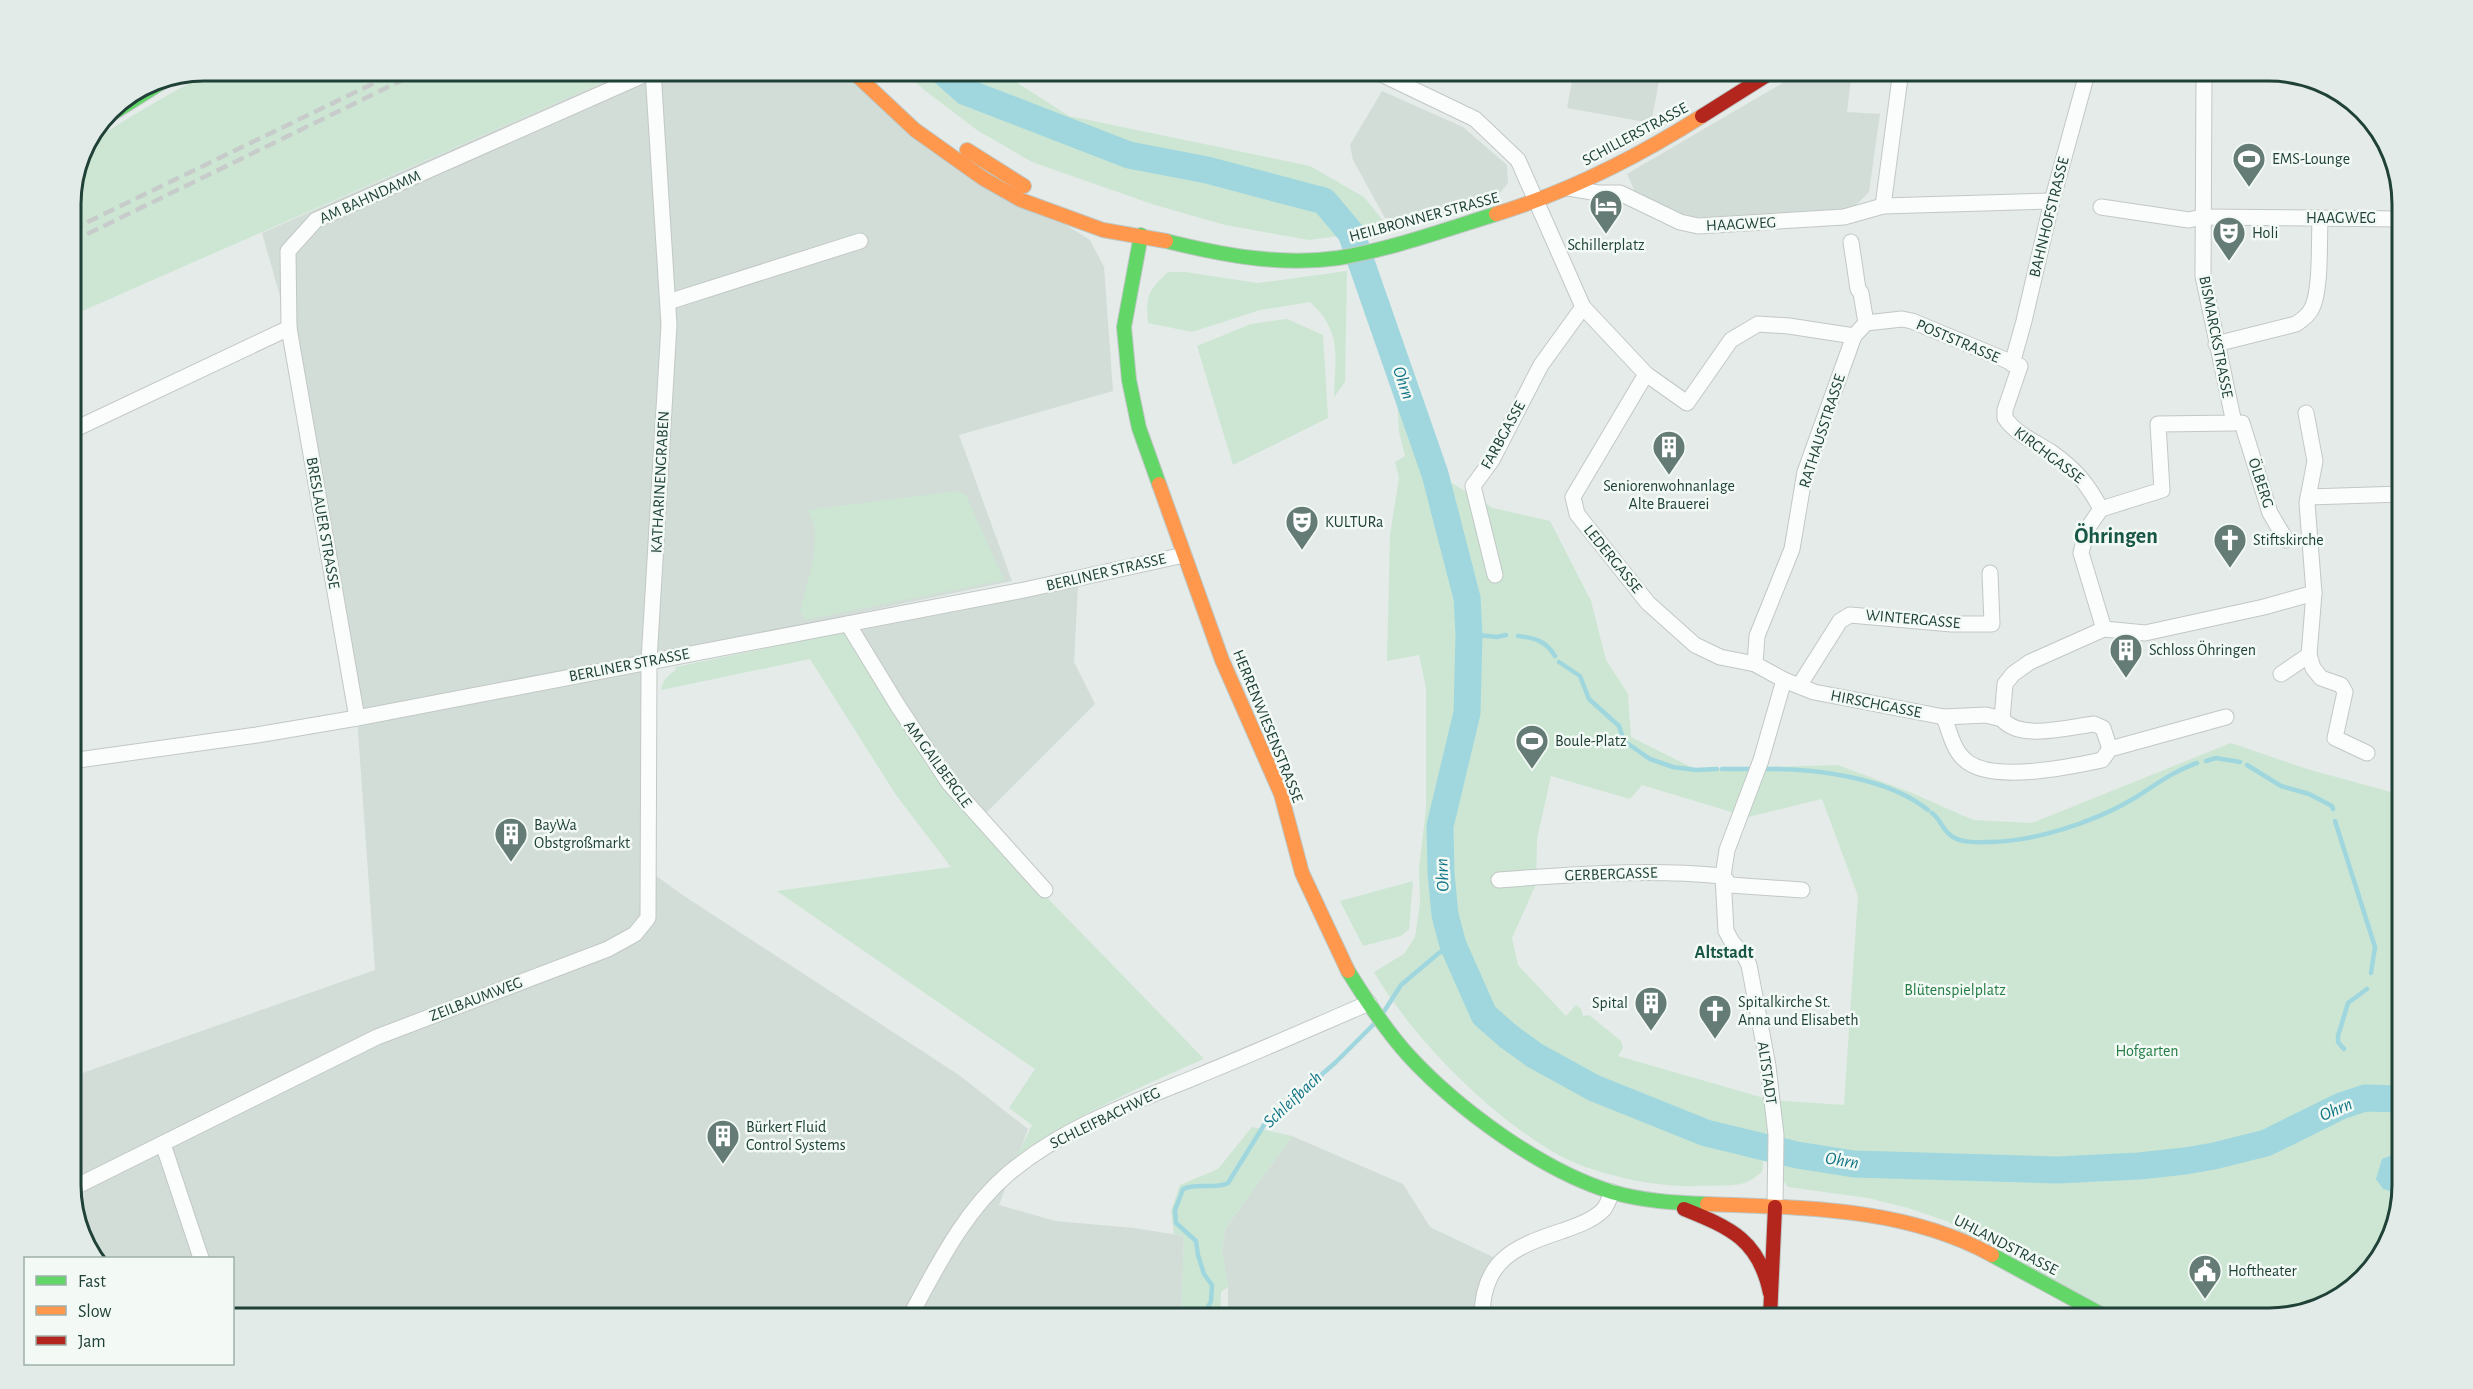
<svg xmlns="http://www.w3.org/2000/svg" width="2473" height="1389" viewBox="0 0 2473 1389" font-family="'Alegreya Sans',sans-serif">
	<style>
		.built { fill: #d2ddd8 }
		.green { fill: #cce6d3; fill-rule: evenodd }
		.water { fill: #a0d7de }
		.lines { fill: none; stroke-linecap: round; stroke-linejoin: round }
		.stream { stroke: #a0d7de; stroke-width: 4.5 }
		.river { stroke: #a0d7de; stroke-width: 27 }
		.street-casing { stroke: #c2c8c5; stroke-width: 17 }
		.fast-casing { stroke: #bec7c4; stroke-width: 16 }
		.slow-casing { stroke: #bec7c4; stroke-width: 16 }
		.jam-casing { stroke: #bec7c4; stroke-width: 16 }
		.street { stroke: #fbfcfc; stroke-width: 15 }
		.fast { stroke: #63d668; stroke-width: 14 }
		.slow { stroke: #ff974d; stroke-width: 14 }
		.jam { stroke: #b3261e; stroke-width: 14 }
		.rail { stroke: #c7ccca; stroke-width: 4.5; stroke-dasharray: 12 6; stroke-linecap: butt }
		.labels { text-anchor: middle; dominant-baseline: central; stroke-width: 5; stroke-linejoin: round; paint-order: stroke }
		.street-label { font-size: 16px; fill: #1f4137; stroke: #f3faf6 }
		.poi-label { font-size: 16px; fill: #1f4137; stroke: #f3faf6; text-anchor: start }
		.park-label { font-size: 16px; fill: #247d44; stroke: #f3faf6 }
		.water-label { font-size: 18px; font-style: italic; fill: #117485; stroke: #f3faf6 }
		.neighbourhood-label { font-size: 18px; font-weight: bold; fill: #185646; stroke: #f3faf6 }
		.district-label { font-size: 22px; font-weight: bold; fill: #185646; stroke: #f3faf6 }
		.rim { fill: none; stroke: #1f4137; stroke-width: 3 }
	</style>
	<rect width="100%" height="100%" fill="#e5ebe8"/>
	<g class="built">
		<path d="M851,70L915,130L1090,240L1104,267L1113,391L959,435L1012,581L805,624L649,661L647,869L684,896L959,1075L1028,1129L999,1205L1055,1221L1134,1228L1184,1236L1181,1318H233L232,1258H93L71,1194V1077L375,970L357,718L289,328L262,233L628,71Z"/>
		<path d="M1569,71H1661L1651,123L1567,108L1574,71Z"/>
		<path d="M1823,71H1852L1847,112L1880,114L1869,192L1846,215L1682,218L1635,192L1627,174L1793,77Z"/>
		<path d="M1382,91L1463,127L1507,165L1508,183L1495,199L1427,222L1385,218L1353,160L1350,145Z"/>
		<path d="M1078,586L1074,662L1095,704L979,820L949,783L860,630L969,609L1022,596Z"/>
		<path d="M1292,1136L1403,1184L1430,1227L1495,1258L1479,1289L1477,1318H1228V1287L1222,1250L1225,1229Z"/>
	</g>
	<g class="green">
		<path d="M215,70H628V71L71,316V195L81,152C91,137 193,80 215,70Z"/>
		<path d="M904,71H999L1069,116L1310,166L1364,197L1390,229L1309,240L1225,225L1155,205L1032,162L977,130L923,89Z"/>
		<path d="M1347,271L1345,382L1334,397C1335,357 1343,332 1310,302L1260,310L1192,332L1148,323C1146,295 1148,291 1168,272H1185L1258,283Z"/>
		<path d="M1287,319L1323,335L1328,418L1233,465L1197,346L1251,324Z"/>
		<path d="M1414,395L1445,479L1493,508L1550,521L1591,601L1606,660L1628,694L1631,737L1695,769L1838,765L1912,793L1973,820L2032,823L2231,743L2307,769L2402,795V1186L2385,1252L2336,1300L2270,1318H2108L1976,1246L1949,1222L1908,1208L1868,1198L1788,1187L1780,1176L1770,1103L1762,1172C1757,1175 1752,1180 1747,1182C1737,1187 1710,1185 1697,1186C1657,1188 1592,1174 1557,1154C1489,1115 1414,1040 1374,972L1404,954L1415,937L1420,903L1419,869L1426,808V688L1419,655L1387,661L1390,535L1399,478L1395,462L1405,456L1399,432L1397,397ZM1551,776L1630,799L1642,785L1748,817L1822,799L1858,896L1844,1105L1771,1100L1618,1056L1623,1048L1621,1041L1589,1015L1583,1016L1581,1009L1576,1005L1566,1016L1518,965L1512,938L1536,884L1537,839Z"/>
		<path d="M958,491L966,495L1004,580L805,620L800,611L814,557L815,527L808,510Z"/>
		<path d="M845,632L990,839L1204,1059C1139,1087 1075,1116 1017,1156L1032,1125L1009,1108L1035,1069L777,891L951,867L896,795L810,659L661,690C663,680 668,675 676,670L675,667Z"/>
		<path d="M1413,881L1409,929L1401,936L1363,946L1340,901Z"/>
		<path d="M1252,1127L1292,1136L1225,1229L1222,1250L1228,1287L1221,1292L1220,1318H1181L1184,1236L1174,1234L1171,1211L1180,1185L1218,1169Z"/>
	</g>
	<path class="water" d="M2392,1155L2402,1166V1189L2394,1192L2383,1189L2376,1179L2382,1159Z"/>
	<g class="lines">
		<g class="stream">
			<path d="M1469,634L1497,637L1506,635"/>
			<path d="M1518,636C1535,638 1546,641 1555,656"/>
			<path d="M1559,662L1580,676L1589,699L1619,726L1624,741L1650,759L1673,767L1696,770L1717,769"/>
			<path d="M2206,761L2216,758L2240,762"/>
			<path d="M2247,765L2281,786L2309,794L2332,806L2333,809"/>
			<path d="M1722,769H1753"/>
			<path d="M1762,769C1813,768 1887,777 1928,810"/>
			<path d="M1932,813C1940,819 1942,828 1949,834C1960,844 1976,842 1989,842C2034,842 2094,822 2133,799C2154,786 2173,771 2197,763"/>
			<path d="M2335,821L2375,947L2371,973"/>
			<path d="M1383,1013L1401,985L1439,953L1453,945"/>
			<path d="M2344,1049L2338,1042V1036L2348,1003L2367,989"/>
			<path d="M1203,1318L1211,1301L1212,1285L1204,1274L1198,1255L1196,1241L1176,1223L1175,1210L1183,1189C1198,1182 1214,1190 1228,1183L1264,1125L1336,1062L1376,1022"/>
		</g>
		<path class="river" d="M941,70L966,92L1129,155L1207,170L1324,201L1351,233L1435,474L1467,598L1469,634L1467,713L1440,826L1441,873L1445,915L1453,945L1484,1015L1508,1036L1534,1055L1594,1088L1706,1133L1797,1155L1854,1164L2057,1170L2139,1166L2185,1161L2214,1156L2266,1143L2341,1106L2365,1098L2402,1099"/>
		<g class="street-casing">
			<g id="street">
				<path d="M1373,70L1475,119L1518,160L1583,307L1646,374L1687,403L1731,340L1758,324L1789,326L1854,336"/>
				<path d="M1568,188L1598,193H1620L1680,222L1698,226L1844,217L1883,206L2052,201"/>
				<path d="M1883,206L1901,70"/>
				<path d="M2101,207L2189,220L2202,217L2402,219"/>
				<path d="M1851,242L1858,289L1861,293L1866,323"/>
				<path d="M668,302L860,241"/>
				<path d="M2216,344L2296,324C2302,320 2309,315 2312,308C2321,291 2319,241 2320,219"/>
				<path d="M2012,364L2024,321L2052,201L2088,70"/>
				<path d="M1646,374L1573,497L1577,514L1648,603L1695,645L1720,657L1755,664L1784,680L1814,692L1944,717L1986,715L2002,719L2005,684L2013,674L2030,662L2104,629L2145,633L2264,607L2314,593"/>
				<path d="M2306,413L2315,461L2307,503L2314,593L2309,655L2313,668L2321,678L2341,685L2345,692L2335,738L2367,753"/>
				<path d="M2242,423L2270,513L2286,540"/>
				<path d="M71,431L289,328"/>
				<path d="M2308,497L2402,494"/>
				<path d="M1495,575L1473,486L1492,460L1541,365L1583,307"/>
				<path d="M848,624L898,706L949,783L1045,890"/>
				<path d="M2104,629L2081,553L2087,529L2101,509L2162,490L2158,424L2234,423L2203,276L2204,70"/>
				<path d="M1755,664L1757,636L1792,549L1805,472L1854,336L1866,323L1902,319L1912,321L2020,366L2005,410V418C2016,434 2035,442 2051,452C2075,469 2087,483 2101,509"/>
				<path d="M2281,674L2309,655"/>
				<path d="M1799,686L1840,621L1850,615L1952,624H1992L1990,573"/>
				<path d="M1944,717C1949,730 1953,749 1964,759C1989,784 2070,767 2102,760L2110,749L2226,717"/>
				<path d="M357,718L289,328L288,251L316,220L655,70"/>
				<path d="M2002,719C2020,741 2068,727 2094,724L2103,728L2110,749"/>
				<path d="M71,761L257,735L357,718L1024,590L1184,555"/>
				<path d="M1723,876L1730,885L1802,890"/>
				<path d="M1499,880C1574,874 1648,869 1723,876"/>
				<path d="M163,1144L201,1258"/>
				<path d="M71,1189L377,1037L608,949L635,934L648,918L649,661L669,325L653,71"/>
				<path d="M1775,1207L1776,1135L1768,1066L1749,965L1745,957L1732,942L1726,931L1723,876L1727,850L1761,760L1784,680"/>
				<path d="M909,1318C937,1267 963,1212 1009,1173C1063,1128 1129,1104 1193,1078C1252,1054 1311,1028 1369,1003"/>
				<path d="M1482,1318C1482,1261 1513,1247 1562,1231C1576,1226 1594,1220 1604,1209C1607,1205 1610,1197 1612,1192"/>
			</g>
		</g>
		<g class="fast-casing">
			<g id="fast">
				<path d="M102,120L170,77"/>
				<path d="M1141,235L1124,327L1129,380L1139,428L1159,484"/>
				<path d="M1166,241C1222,255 1280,266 1338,258C1392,249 1444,230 1496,214"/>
				<path d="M1348,971C1366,1000 1386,1031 1409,1056C1458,1109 1542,1171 1612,1192C1643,1201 1675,1203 1707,1204"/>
				<path d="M1992,1255L2108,1318"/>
			</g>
		</g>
		<g class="slow-casing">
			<g id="slow">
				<path d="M851,70L915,130L984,179L1021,200L1103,230L1166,241"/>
				<path d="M967,150L1024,186"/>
				<path d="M1496,214C1568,192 1639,156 1702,116"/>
				<path d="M1159,484L1222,660L1281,794L1302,873L1348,971"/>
				<path d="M1707,1204C1804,1208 1904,1207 1992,1255"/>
			</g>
		</g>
		<g class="jam-casing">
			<g id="jam">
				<path d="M1702,116L1775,70"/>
				<path d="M1684,1209C1731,1228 1759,1240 1770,1293"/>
				<path d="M1770,1318L1775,1207"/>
			</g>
		</g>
		<use href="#street" class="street"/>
		<use href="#fast" class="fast"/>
		<use href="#slow" class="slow"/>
		<use href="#jam" class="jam"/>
		<g class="rail">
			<path d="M71,230L401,70"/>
			<path d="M71,242L423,70"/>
		</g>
	</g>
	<defs>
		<g id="stadium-pin" transform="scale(1.725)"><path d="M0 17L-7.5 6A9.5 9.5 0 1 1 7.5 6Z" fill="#647c75" stroke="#f3faf6"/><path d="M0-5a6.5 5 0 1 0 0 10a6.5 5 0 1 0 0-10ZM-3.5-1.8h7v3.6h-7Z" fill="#fff"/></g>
		<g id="hotel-pin" transform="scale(1.725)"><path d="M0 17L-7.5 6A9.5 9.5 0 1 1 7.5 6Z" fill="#647c75" stroke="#f3faf6"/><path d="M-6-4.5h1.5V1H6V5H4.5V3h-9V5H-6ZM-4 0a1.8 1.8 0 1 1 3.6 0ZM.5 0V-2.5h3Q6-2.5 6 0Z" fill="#fff"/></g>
		<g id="theatre-pin" transform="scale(1.725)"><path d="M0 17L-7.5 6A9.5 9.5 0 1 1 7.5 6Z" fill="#647c75" stroke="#f3faf6"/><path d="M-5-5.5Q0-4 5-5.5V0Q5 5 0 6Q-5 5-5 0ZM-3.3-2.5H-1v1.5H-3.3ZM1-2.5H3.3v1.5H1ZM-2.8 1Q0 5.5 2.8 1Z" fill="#fff"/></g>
		<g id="building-pin" transform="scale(1.725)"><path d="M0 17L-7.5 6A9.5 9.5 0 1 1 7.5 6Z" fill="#647c75" stroke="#f3faf6"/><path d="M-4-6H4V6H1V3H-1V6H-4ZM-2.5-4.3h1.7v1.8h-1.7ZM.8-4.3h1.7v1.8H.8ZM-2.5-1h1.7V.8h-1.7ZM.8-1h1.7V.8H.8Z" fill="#fff"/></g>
		<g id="church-pin" transform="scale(1.725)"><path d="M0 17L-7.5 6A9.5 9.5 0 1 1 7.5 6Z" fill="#647c75" stroke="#f3faf6"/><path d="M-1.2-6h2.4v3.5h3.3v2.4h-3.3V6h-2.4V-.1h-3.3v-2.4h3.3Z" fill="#fff"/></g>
		<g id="civic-pin" transform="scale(1.725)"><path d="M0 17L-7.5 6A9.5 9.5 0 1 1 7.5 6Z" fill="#647c75" stroke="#f3faf6"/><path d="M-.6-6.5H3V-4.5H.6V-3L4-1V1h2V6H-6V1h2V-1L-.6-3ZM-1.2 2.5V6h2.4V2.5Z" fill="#fff"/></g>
	</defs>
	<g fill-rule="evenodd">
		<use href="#stadium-pin" x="2249" y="159"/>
		<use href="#hotel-pin" x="1606" y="206"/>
		<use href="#theatre-pin" x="2229" y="233"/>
		<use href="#building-pin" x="1669" y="447"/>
		<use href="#theatre-pin" x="1302" y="522"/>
		<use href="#church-pin" x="2230" y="540"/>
		<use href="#building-pin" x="2126" y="650"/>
		<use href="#stadium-pin" x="1532" y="741"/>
		<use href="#building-pin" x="511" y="834"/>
		<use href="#building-pin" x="1651" y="1003"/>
		<use href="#church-pin" x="1715" y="1011"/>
		<use href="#building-pin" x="723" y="1136"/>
		<use href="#civic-pin" x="2205" y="1271"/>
	</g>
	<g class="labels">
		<g class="street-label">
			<text transform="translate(1635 134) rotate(-28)">SCHILLERSTRASSE</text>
			<text transform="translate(370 197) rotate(-24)">AM BAHNDAMM</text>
			<text transform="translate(1424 217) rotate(-15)">HEILBRONNER STRASSE</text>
			<text transform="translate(2049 217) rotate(-76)">BAHNHOFSTRASSE</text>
			<text x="2341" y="218">HAAGWEG</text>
			<text transform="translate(1741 224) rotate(-3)">HAAGWEG</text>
			<text transform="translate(2216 337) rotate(79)">BISMARCKSTRASSE</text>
			<text transform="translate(1958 341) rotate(23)">POSTSTRASSE</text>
			<text transform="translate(1822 431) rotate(-72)">RATHAUSSTRASSE</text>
			<text transform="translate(1503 435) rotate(-61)">FARBGASSE</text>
			<text transform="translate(2049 455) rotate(37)">KIRCHGASSE</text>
			<text transform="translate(660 482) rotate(-87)">KATHARINENGRABEN</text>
			<text transform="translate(2261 483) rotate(72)">ÖLBERG</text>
			<text transform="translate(323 523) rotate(80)">BRESLAUER STRASSE</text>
			<text transform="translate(1613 559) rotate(51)">LEDERGASSE</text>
			<text transform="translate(1106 572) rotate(-13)">BERLINER STRASSE</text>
			<text transform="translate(1913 619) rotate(5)">WINTERGASSE</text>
			<text transform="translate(629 665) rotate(-11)">BERLINER STRASSE</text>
			<text transform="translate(1876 704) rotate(11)">HIRSCHGASSE</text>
			<text transform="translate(1268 726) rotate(68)">HERRENWIESENSTRASSE</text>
			<text transform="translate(938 764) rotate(54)">AM GAILBERGLE</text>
			<text transform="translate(1611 874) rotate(-2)">GERBERGASSE</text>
			<text transform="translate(476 999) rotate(-21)">ZEILBAUMWEG</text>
			<text transform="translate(1767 1073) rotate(82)">ALTSTADT</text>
			<text transform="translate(1105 1118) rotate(-26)">SCHLEIFBACHWEG</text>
			<text transform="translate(2006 1245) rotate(27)">UHLANDSTRASSE</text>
		</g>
		<g class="poi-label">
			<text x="2272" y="159">EMS-Lounge</text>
			<text x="2252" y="233">Holi</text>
			<text x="1606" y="245" text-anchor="middle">Schillerplatz</text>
			<text x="1669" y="486" text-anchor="middle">Seniorenwohnanlage<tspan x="1669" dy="18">Alte Brauerei</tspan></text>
			<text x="1325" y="522">KULTURa</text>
			<text x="2253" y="540">Stiftskirche</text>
			<text x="2149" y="650">Schloss Öhringen</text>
			<text x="1555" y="741">Boule-Platz</text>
			<text x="534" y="825">BayWa<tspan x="534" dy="18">Obstgroßmarkt</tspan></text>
			<text x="1738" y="1002">Spitalkirche St.<tspan x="1738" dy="18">Anna und Elisabeth</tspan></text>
			<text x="1628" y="1003" text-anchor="end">Spital</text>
			<text x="746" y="1127">Bürkert Fluid<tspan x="746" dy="18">Control Systems</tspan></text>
			<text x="2228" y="1271">Hoftheater</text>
		</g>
		<g class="park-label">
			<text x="1955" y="990">Blütenspielplatz</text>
			<text x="2147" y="1051">Hofgarten</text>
		</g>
		<g class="water-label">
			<text transform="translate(1403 383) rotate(71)">Ohrn</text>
			<text transform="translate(1443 875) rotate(-93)">Ohrn</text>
			<text transform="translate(1293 1100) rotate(-43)">Schleifbach</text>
			<text transform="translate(2336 1110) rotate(-23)">Ohrn</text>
			<text transform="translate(1842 1161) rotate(9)">Ohrn</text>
		</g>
		<g class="neighbourhood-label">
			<text x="1724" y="953">Altstadt</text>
		</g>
		<g class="district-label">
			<text x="2116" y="536">Öhringen</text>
		</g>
	</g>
	<path d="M0 0H2473V1389H0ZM204 81H2269A123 123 0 0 1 2392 204V1185A123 123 0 0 1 2269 1308H204A123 123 0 0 1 81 1185V204A123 123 0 0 1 204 81Z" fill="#e2ebe7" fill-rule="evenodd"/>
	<path class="rim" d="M204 81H2269A123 123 0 0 1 2392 204V1185A123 123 0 0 1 2269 1308H204A123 123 0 0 1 81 1185V204A123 123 0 0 1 204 81Z"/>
	<rect x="24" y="1257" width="210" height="108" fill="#f3faf6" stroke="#9eb0aa" stroke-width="1.5"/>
	<rect x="36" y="1276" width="30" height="9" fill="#63d668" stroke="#9eb0aa" stroke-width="1.5"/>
	<text x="78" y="1287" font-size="18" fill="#1f4137">Fast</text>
	<rect x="36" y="1306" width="30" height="9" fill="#ff974d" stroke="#9eb0aa" stroke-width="1.5"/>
	<text x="78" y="1317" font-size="18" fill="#1f4137">Slow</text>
	<rect x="36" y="1336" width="30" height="9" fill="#b3261e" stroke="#9eb0aa" stroke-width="1.5"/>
	<text x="78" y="1347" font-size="18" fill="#1f4137">Jam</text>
</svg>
